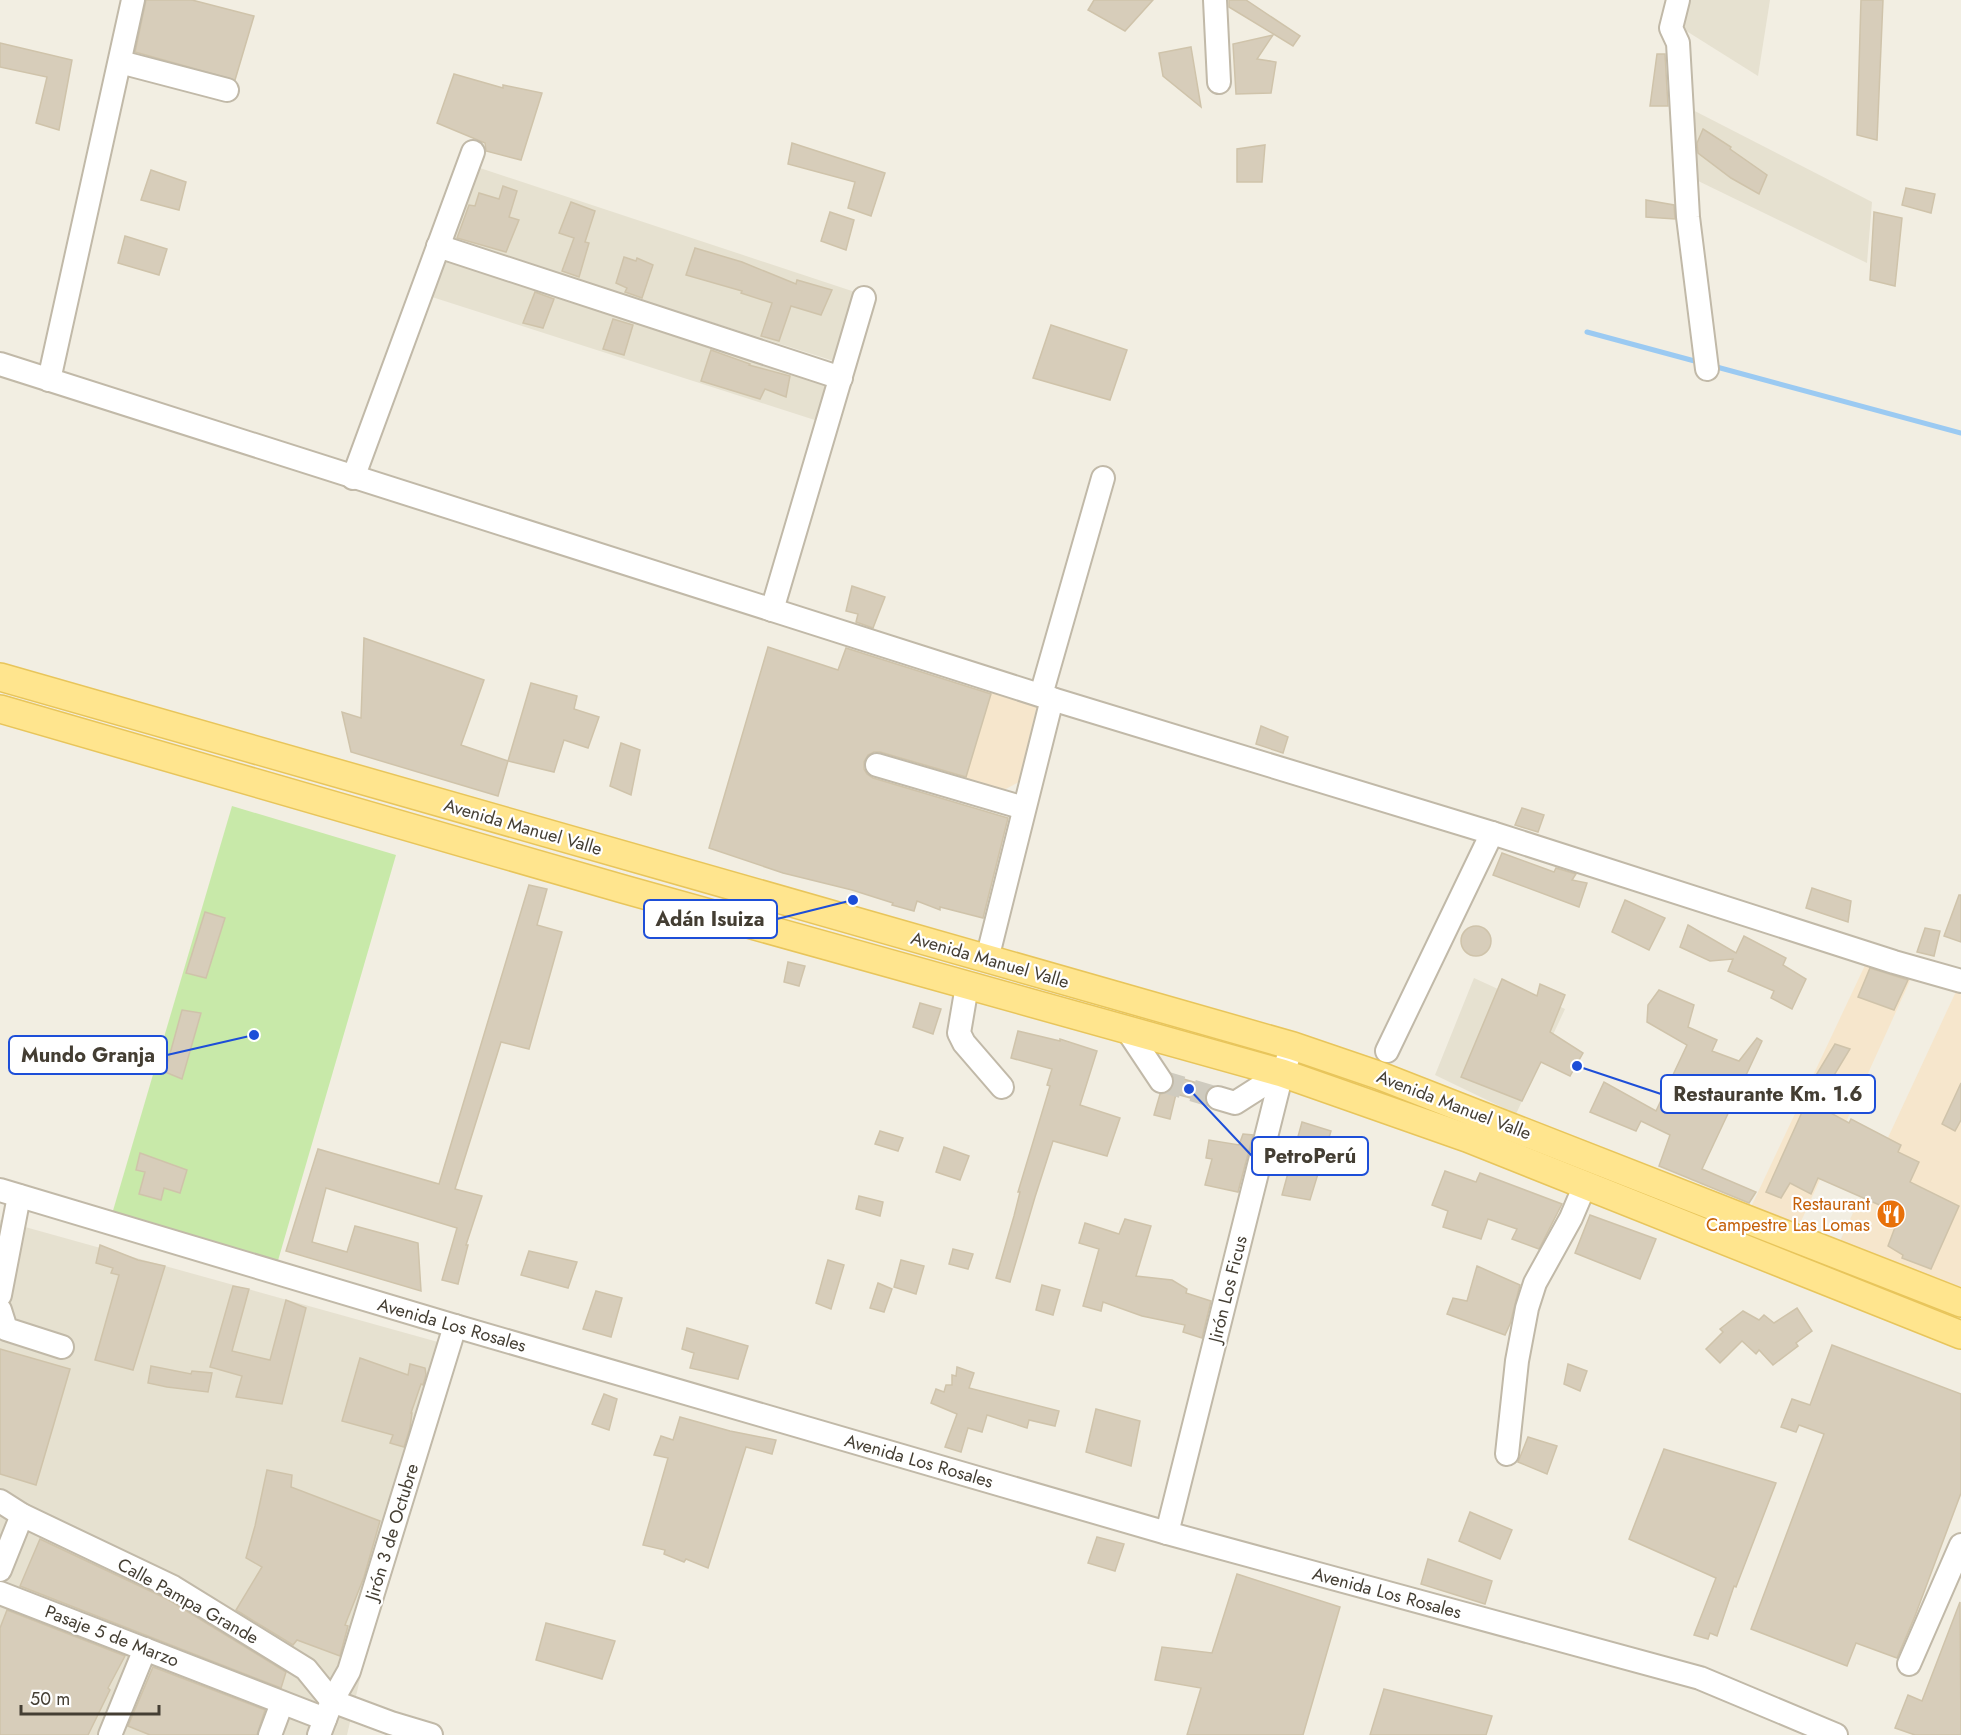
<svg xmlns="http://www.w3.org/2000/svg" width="1961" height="1735" viewBox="0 0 1961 1735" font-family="Jost,sans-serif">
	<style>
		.residential { fill: #e6e1d0 }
		.commercial { fill: #f6e6cc }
		.green { fill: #c8e9a9 }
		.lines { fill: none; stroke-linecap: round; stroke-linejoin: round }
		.stream { stroke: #9bcaf2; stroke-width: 5 }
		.building { fill: #d7cdba; stroke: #cfc3aa; stroke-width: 1.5 }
		.minor-tunnel { stroke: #cfcbbf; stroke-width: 22; stroke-dasharray: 22 11; stroke-linecap: butt }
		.minor-casing { stroke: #c1b9a8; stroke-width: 26 }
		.major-casing { stroke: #e8c55b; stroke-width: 30 }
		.minor { stroke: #fff; stroke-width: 22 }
		.major { stroke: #ffe58e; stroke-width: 27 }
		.labels { text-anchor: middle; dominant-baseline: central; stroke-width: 4.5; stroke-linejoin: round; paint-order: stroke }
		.street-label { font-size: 18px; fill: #443e33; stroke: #fff }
		.food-label { font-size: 18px; fill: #c56008; stroke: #fff; text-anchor: end }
		.leader { fill: none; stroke: #1d4ed8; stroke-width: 2 }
		.callout-dot { fill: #1d4ed8; stroke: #fff; stroke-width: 2 }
		.callout { fill: #fff; stroke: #1d4ed8; stroke-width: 2 }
		.callout-label { font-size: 20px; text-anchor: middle; font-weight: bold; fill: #443e33 }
	</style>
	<rect width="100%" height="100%" fill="#f2eee2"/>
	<g class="residential">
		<path d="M1683,0H1770L1758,76L1680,27Z"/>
		<path d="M1685,106L1872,202L1867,263L1690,177Z"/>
		<path d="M477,167L858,293L837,362L449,239Z"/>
		<path d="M446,261L830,386L821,422L432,297Z"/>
		<path d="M1474,978L1498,989L1502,979L1565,1009L1516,1114L1435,1075Z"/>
		<path d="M0,1220L438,1342L347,1735H0Z"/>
	</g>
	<g class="commercial">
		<path d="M980,681L1038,700L1019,782L1002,791L927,768L942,717L966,725Z"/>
		<path d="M1867,961L1913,974L1798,1228L1750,1209Z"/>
		<path d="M1959,985L1961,986V1291L1839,1243Z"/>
	</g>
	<path class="green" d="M232,806L396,855L277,1264L112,1214Z"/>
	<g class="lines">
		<g class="stream">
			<path d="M1587,332L1702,363"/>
			<path d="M1713,366L1961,433"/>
		</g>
	</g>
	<g class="building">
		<path d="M146,0H192L254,16L235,80L135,52Z"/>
		<path d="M1094,0H1153L1125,31L1088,10Z"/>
		<path d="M1229,0H1246L1300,36L1293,46L1229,7Z"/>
		<path d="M1861,0H1883L1877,140L1857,135Z"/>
		<path d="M1273,35L1257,59L1276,62L1271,93L1236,94L1233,44Z"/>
		<path d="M0,43L72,60L59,130L36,123L47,77L0,67Z"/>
		<path d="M1191,47L1201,107L1163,76L1159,53Z"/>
		<path d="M1657,54H1665L1668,106H1650Z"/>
		<path d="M454,74L503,88V85L542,93L521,160L486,151L485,143L437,123Z"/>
		<path d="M1703,129L1731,147L1730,149L1767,175L1759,194L1731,178L1698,153L1697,143Z"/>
		<path d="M792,143L885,173L871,216L848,208L855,182L788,164Z"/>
		<path d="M1265,145L1262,182H1237V149Z"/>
		<path d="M151,170L186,182L179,210L141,200Z"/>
		<path d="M503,186L517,191L509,217L519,220L506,252L457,238L469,205L475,206L479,193L499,199Z"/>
		<path d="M1906,188L1935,194L1931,213L1902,205Z"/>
		<path d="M1646,200L1674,205L1675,219L1646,217Z"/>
		<path d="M571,202L595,211L585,242L589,243L579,277L562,271L574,238L559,233Z"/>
		<path d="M830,212L854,220L846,250L821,241Z"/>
		<path d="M1874,212L1902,218L1895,286L1870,280Z"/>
		<path d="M125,236L167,249L159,275L118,263Z"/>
		<path d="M695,248L742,262L796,284L797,280L832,290L821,315L791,306L779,341L761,336L772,303L741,293L742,291L686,275Z"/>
		<path d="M624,257L636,261L637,258L653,265L642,298L625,292L627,288L616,283Z"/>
		<path d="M535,292L554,299L543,328L523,323Z"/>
		<path d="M613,319L633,325L624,355L603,349Z"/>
		<path d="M1051,325L1127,350L1110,400L1033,378Z"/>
		<path d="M711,350L750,364L749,365L790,376L786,397L765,389L760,399L701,381Z"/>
		<path d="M852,586L885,597L873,628L856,622L858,614L846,611Z"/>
		<path d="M364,638L484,680L461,745L508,761L498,796L351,752L342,712L361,718Z"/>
		<path d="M768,647L838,670L846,648L991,694L966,777L880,752H874L868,755L864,762V769L867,774L873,778L1008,818L983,918L940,907V910L917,901L914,911L892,905L893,903L852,890L783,873L709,848Z"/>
		<path d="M531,683L577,696L574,709L599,717L588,748L564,740L554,772L508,761Z"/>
		<path d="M1261,726L1288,737L1283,753L1256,744Z"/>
		<path d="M621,743L640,750L631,795L610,786Z"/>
		<path d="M1522,808L1544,815L1538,832L1515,825Z"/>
		<path d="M1502,853L1554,872L1556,868L1576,874L1572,880L1587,883L1579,907L1493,875Z"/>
		<path d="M529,885L547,889L537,925L562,932L529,1049L501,1042L455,1189L482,1196L466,1245H468L458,1284L442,1280L457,1228L326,1188L312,1242L347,1252L355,1226L418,1243L421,1291L286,1251L318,1149L439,1184Z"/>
		<path d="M1812,888L1851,901L1848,922L1806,908Z"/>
		<path d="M1959,895H1961V942L1944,936Z"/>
		<path d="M1625,900L1665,918L1649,950L1612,932Z"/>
		<path d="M205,912L225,918L206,978L186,973Z"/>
		<path d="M1688,925L1736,953L1744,936L1786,958L1783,965L1806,979L1792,1009L1771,998L1774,991L1728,971L1733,959L1710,961L1680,947Z"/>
		<circle cx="1476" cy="941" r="15"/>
		<path d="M1925,928L1940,931L1934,956L1917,952Z"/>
		<path d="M788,962L805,966L799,986L784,982Z"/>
		<path d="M1870,968L1908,980L1894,1010L1858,997Z"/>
		<path d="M1502,979L1537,996L1540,984L1565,995L1550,1032L1583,1053L1570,1076L1541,1062L1522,1101L1461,1077Z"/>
		<path d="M1659,990L1694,1005L1688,1027L1717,1040L1712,1051L1739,1061L1757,1038L1762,1041L1702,1169L1756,1192L1749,1203L1659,1166L1670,1135L1641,1121L1636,1131L1590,1112L1604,1082L1656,1111L1687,1045L1647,1022L1648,1005Z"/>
		<path d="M920,1003L941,1009L933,1034L913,1027Z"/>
		<path d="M182,1010L201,1013L182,1079L165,1072Z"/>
		<path d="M1018,1031L1060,1041V1039L1097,1051L1080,1105L1120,1118L1107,1156L1053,1141L1035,1197L1010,1282L996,1278L1014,1216L1020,1192H1018L1050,1086L1047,1085L1052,1069L1011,1058Z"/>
		<path d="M1835,1044L1850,1049L1816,1105L1849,1123L1851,1119L1901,1145L1898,1152L1919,1162L1910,1182L1959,1206L1931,1269L1902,1258L1903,1255L1888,1246L1900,1214L1818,1178L1811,1194L1790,1183L1781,1198L1766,1192L1817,1079L1815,1077Z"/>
		<path d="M1173,1076L1211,1087L1205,1094V1102L1176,1094L1170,1119L1154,1115L1160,1094L1168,1092L1173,1087L1174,1081Z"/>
		<path d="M1961,1083V1120L1955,1131L1942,1124Z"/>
		<path d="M1302,1122L1331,1131L1310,1200L1282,1195Z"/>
		<path d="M880,1131L903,1138L898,1151L875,1144Z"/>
		<path d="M1243,1134L1253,1135L1238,1192L1205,1185L1212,1159L1206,1158L1209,1140L1239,1145Z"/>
		<path d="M944,1147L969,1156L960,1180L936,1172Z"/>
		<path d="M140,1153L187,1170L180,1193L164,1188L161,1200L139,1194L145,1172L136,1170Z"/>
		<path d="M1445,1171L1476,1182L1480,1173L1562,1204L1539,1249L1512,1239L1517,1229L1488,1219L1481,1239L1443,1227L1448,1211L1432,1205Z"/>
		<path d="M859,1196L883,1202L880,1216L856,1209Z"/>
		<path d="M1590,1215L1656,1239L1640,1279L1575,1253Z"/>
		<path d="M1125,1219L1151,1226L1136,1276L1172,1280L1187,1289L1186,1293L1211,1301L1202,1338L1183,1332L1185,1325L1142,1316L1103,1302L1101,1311L1083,1306L1099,1249L1079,1243L1085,1223L1119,1234Z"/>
		<path d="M100,1245L138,1260L165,1266L133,1370L95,1360L119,1275L111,1273L113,1268L96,1263Z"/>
		<path d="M953,1249L973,1254L968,1269L949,1264Z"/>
		<path d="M529,1251L577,1262L568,1288L521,1275Z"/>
		<path d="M828,1260L844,1265L831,1309L816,1303Z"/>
		<path d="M901,1260L924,1266L916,1294L894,1287Z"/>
		<path d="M1477,1266L1520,1285L1510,1324L1505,1335L1447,1314L1453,1298L1467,1301Z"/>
		<path d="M878,1283L892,1289L884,1312L870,1308Z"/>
		<path d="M1042,1285L1060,1290L1053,1315L1036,1310Z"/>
		<path d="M233,1286L249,1289L232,1351L270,1360L286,1300L306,1308L282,1404L236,1397L242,1376L210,1367Z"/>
		<path d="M596,1291L622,1298L611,1337L583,1329Z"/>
		<path d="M1797,1308L1812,1331L1796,1343L1798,1346L1773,1365L1759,1350L1756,1354L1742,1341L1720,1363L1706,1349L1723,1332L1720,1329L1743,1311L1759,1320L1764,1315L1774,1323Z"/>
		<path d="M687,1328L748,1346L738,1379L690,1368L694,1353L682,1349Z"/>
		<path d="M1832,1345L1961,1394V1493L1915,1616L1897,1658L1856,1643L1847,1666L1751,1629L1824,1434L1799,1425L1796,1432L1781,1427L1792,1399L1810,1405Z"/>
		<path d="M0,1349L70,1369L36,1485L0,1474Z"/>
		<path d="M360,1358L408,1375L410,1364L425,1368L426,1375L423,1385L421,1384L411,1413H412L410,1428L404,1447L390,1443L393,1435L342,1421Z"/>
		<path d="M1568,1364L1587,1371L1580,1391L1564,1384Z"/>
		<path d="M151,1366L191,1374L192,1371L212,1373L208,1392L167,1387L148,1383Z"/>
		<path d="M957,1367L974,1373L969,1388L1059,1411L1055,1426L1029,1420L1027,1428L987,1415L982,1432L968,1428L961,1452L945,1447L957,1414L931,1403L936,1389L944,1392L946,1385H952V1375L956,1376Z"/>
		<path d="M604,1394L617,1399L609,1430L592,1424Z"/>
		<path d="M1096,1409L1140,1421L1131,1466L1086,1452Z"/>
		<path d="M680,1417L730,1431L776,1440L772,1454L746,1447L708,1568L686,1559L684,1562L664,1554L665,1550L643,1545L668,1458L654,1455L661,1436L673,1440Z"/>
		<path d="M1528,1437L1557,1446L1547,1474L1518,1462Z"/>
		<path d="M1664,1449L1776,1483L1736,1587L1734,1586L1717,1636L1710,1633L1708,1639L1694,1635L1716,1578L1629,1539Z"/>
		<path d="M267,1470L292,1475L291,1487L380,1521L364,1577L345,1625L348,1626L340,1656L297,1640L293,1645L236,1610L262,1567L246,1558L255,1526Z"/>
		<path d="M1470,1512L1512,1530L1500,1559L1459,1541Z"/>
		<path d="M1097,1537L1124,1544L1115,1571L1088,1563Z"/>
		<path d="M40,1539L167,1599L286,1672L281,1688L20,1586Z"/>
		<path d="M1428,1559L1492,1581L1485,1604L1421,1584Z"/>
		<path d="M1237,1574L1340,1607L1303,1735H1187L1201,1688L1155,1680L1162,1647L1212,1653Z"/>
		<path d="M1960,1602L1961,1735H1915L1895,1728L1908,1695L1922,1701Z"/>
		<path d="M7,1610L125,1656L108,1688L110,1690L88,1735H0V1628Z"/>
		<path d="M546,1623L615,1641L602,1679L536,1660Z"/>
		<path d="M153,1667L265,1710L257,1735H150L128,1726Z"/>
		<path d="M1384,1689L1492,1716L1486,1735H1370Z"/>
	</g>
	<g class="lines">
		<path class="minor-tunnel" d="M1161,1081L1218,1098"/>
		<g class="minor-casing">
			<g id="minor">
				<path d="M1215,0L1219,82"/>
				<path d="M1678,0L1671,28L1678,43L1688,217L1707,369"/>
				<path d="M120,62L227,90"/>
				<path d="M438,246L841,378"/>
				<path d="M0,364L1052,699L1492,833L1894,962L1961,981"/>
				<path d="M49,380L133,0"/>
				<path d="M353,478L473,152"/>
				<path d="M772,610L864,298"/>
				<path d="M1041,695L1103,478"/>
				<path d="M877,765L1024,808"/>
				<path d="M987,959L1052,699"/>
				<path d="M967,986L959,1033L964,1043L1002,1087"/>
				<path d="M1127,1030L1161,1081"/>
				<path d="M1387,1051L1492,833"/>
				<path d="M1218,1098L1235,1103L1282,1073"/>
				<path d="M0,1190L455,1326L1167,1533L1700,1678L1836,1735"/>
				<path d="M0,1295L19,1196"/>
				<path d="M0,1310L6,1329L62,1347"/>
				<path d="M1507,1454L1517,1361L1527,1308L1535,1283L1571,1218L1585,1185"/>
				<path d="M0,1501L22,1515L173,1587L306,1669L332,1701L391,1723L431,1735"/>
				<path d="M1167,1533L1282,1073L1293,1046"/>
				<path d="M0,1570L22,1515"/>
				<path d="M0,1593L325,1719"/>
				<path d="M1909,1664L1961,1545"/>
				<path d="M110,1735L145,1649"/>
				<path d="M270,1735L282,1703"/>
				<path d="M319,1735L332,1701L349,1671L455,1326"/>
			</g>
		</g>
		<g class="major-casing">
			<g id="major">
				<path d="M0,677L1293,1046L1378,1075L1961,1303"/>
				<path d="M0,709L623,889L1282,1073L1467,1138L1961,1335"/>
			</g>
		</g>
		<use href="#minor" class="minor"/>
		<use href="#major" class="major"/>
	</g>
	<defs>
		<g id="restaurant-disc" transform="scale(1.5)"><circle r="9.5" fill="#e8710a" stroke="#fff"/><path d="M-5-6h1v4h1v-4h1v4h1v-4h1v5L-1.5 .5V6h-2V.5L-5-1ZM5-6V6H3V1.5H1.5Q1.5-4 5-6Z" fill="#fff"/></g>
	</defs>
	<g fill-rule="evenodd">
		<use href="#restaurant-disc" x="1891" y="1214"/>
	</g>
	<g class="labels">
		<g class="street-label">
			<text transform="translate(523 827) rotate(16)">Avenida Manuel Valle</text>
			<text transform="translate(990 960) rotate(16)">Avenida Manuel Valle</text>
			<text transform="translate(1454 1105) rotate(21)">Avenida Manuel Valle</text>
			<text transform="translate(1228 1289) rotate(-76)">Jirón Los Ficus</text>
			<text transform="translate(452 1325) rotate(16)">Avenida Los Rosales</text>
			<text transform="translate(919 1461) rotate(16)">Avenida Los Rosales</text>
			<text transform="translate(392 1532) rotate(-73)">Jirón 3 de Octubre</text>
			<text transform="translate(1387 1593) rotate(15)">Avenida Los Rosales</text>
			<text transform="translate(188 1601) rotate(29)">Calle Pampa Grande</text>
			<text transform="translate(112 1636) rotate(21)">Pasaje 5 de Marzo</text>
		</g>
		<g class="food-label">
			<text x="1870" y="1204">Restaurant<tspan x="1870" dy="21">Campestre Las Lomas</tspan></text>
		</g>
	</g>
	<path class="leader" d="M853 900L777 919M254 1035L167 1055M1577 1066L1661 1094M1189 1089L1252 1156"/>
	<g class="callout-dot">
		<circle cx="853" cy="900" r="6"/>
		<circle cx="254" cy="1035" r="6"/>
		<circle cx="1577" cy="1066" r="6"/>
		<circle cx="1189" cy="1089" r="6"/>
	</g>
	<g class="callout">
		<rect x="644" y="900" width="133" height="38" rx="6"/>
		<rect x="9" y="1036" width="158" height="38" rx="6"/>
		<rect x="1661" y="1075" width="214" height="38" rx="6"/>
		<rect x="1252" y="1137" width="116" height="38" rx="6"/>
	</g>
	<g class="callout-label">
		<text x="710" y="926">Adán Isuiza</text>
		<text x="88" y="1062">Mundo Granja</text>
		<text x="1768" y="1101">Restaurante Km. 1.6</text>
		<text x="1310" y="1163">PetroPerú</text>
	</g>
	<path d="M21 1705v9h138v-9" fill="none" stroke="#443e33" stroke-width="3"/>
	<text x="30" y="1705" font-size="18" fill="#443e33" stroke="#ffffff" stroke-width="4.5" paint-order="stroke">50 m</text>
</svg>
